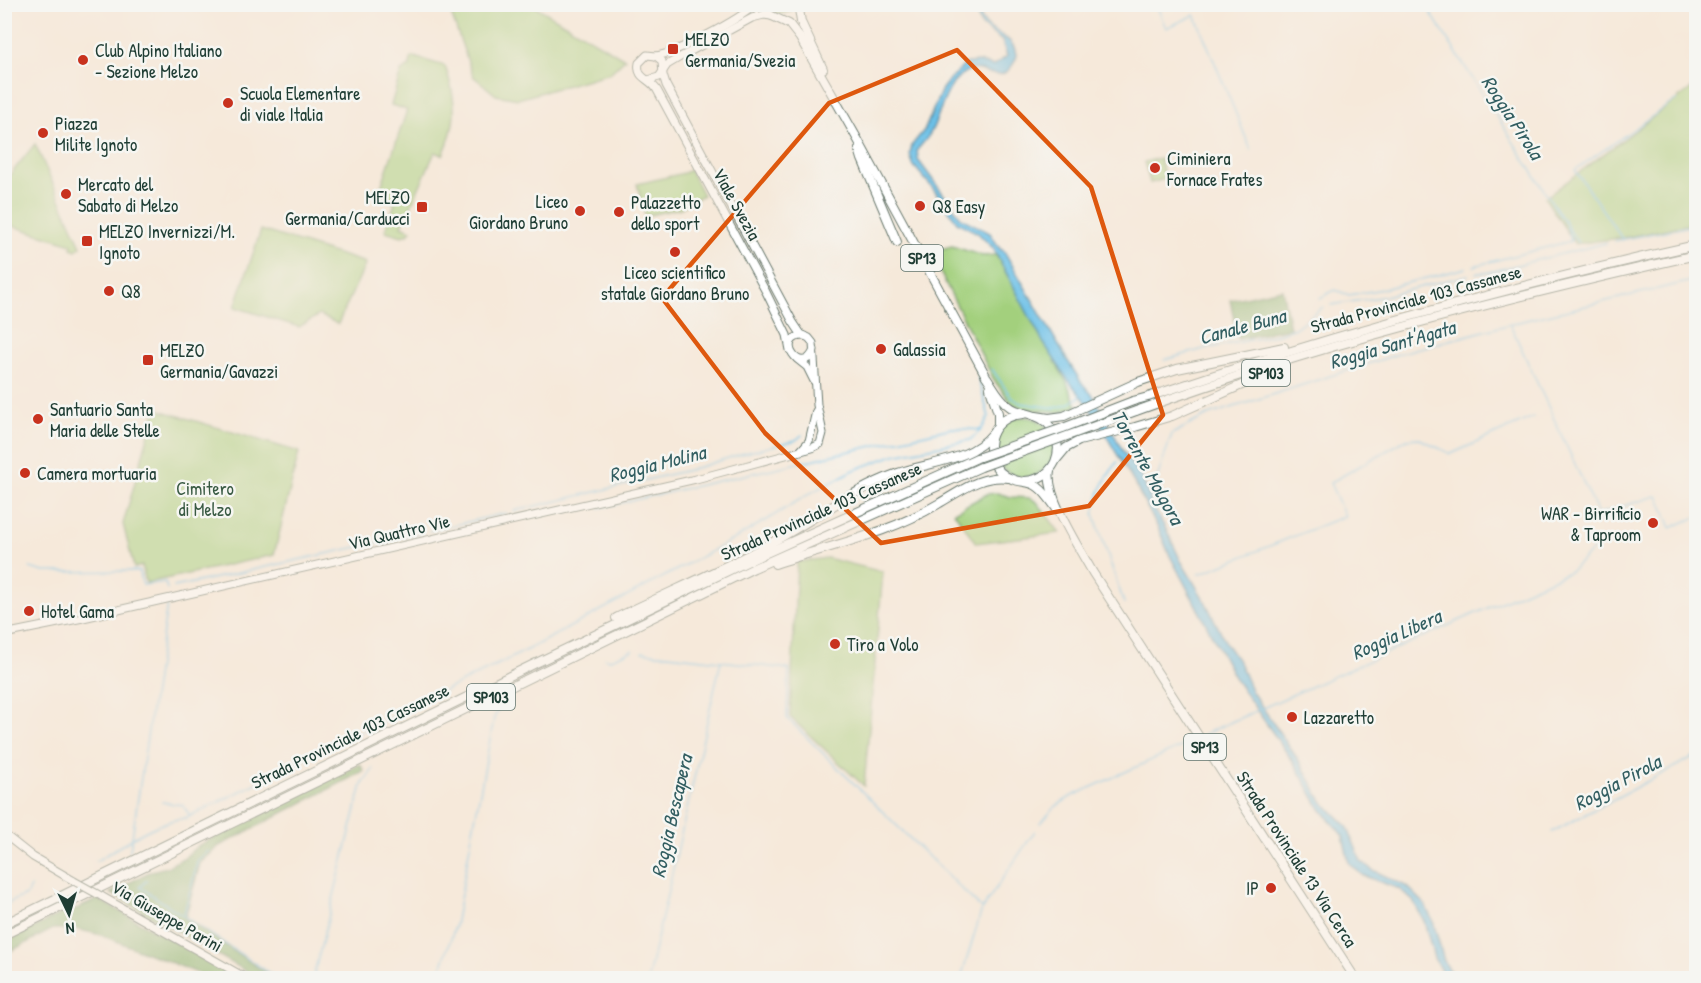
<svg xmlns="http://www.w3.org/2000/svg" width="1701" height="983" viewBox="0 0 1701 983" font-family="'Patrick Hand',sans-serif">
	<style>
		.green { fill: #a3d07d; stroke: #618658; stroke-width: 1.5 }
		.forest { fill: #82b26c; stroke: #507850; stroke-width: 1.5 }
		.water { fill: #6bbfe7; stroke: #457e8e; stroke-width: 1.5 }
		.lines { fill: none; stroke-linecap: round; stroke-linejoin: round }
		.stream { stroke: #6bbfe7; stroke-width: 1.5 }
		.tertiary-casing { stroke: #6a796e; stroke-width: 9 }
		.primary-casing { stroke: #6a796e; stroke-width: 10 }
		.trunk-casing { stroke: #6a796e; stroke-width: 10 }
		.tertiary { stroke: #fff; stroke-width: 7 }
		.primary { stroke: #fff; stroke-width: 8 }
		.trunk { stroke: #fff; stroke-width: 8 }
		.tertiary-bridge-casing { stroke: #6a796e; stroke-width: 9; stroke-linecap: butt }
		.trunk-bridge-casing { stroke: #6a796e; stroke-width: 10; stroke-linecap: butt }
		.tertiary-bridge { stroke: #fff; stroke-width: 7 }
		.trunk-bridge { stroke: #fff; stroke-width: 8 }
		.marked { fill: none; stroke: #de580e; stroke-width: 4.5; stroke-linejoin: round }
		.poi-dot { fill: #c8321e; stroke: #f6f6f2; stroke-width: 2 }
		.labels { text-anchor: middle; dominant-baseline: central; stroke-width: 5; stroke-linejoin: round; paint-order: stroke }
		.shield { fill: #f6f6f2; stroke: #60746d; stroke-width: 1.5 }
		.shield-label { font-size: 16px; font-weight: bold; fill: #1f3d34 }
		.poi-label { font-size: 18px; fill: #1f3d34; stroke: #f6f6f2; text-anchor: start }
		.street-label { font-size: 18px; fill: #1f3d34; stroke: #f6f6f2 }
		.park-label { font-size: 18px; fill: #395a43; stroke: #f6f6f2 }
		.water-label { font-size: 20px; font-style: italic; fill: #325e61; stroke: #f6f6f2 }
	</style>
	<rect width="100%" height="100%" fill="#f6f6f2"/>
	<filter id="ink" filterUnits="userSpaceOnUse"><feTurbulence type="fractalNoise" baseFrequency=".0167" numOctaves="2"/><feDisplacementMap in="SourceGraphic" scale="12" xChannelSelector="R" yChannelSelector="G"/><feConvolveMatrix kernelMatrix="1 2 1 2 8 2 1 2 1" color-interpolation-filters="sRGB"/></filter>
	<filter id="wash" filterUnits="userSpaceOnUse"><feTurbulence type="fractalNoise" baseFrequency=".008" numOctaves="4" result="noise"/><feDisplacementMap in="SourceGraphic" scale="24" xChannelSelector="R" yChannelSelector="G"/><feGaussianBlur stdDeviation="1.35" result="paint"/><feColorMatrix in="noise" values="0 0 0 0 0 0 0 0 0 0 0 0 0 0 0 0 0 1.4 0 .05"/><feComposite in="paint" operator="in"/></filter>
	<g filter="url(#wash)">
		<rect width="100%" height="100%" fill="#f5e9da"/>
		<g class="green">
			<path d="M448,5H533L625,59L610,73L518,99L496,95L473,76Z"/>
			<path d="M767,5H796C788,16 775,17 767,5Z"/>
			<path d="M414,57L445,66C457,100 458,122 443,155L435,152L402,226L411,230L408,234L402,236L385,231L395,203L378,196L407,110L391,105L401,71L410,66L411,58Z"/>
			<path d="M1696,85V223L1628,237L1575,244L1545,198Z"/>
			<path d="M35,144L81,246L76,250L71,248L72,244L5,224V181Z"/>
			<path d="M1160,158L1165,179L1150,183L1144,162Z"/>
			<path d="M690,170L703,195L681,208L645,216L637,184L684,173Z"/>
			<path d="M261,230L366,263L338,324L319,315L299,327L235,307Z"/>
			<path d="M952,246L983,256L996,255L1066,381L1077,406L1060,412L1024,409L1012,404L994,380L930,252Z"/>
			<path d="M156,409L299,452L274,555L146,583L142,566L134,568L123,524Z"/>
			<circle cx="1024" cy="447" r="30"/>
			<path d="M997,493L1011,497L1030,498L1037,502L1060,533L976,543L954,512L987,494Z"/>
			<path d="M827,558L883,572L864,786L790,717L797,562Z"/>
		</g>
		<g class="forest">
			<path d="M1282,289L1290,328L1238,339L1230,300Z"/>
			<path d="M360,764L364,771L219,846L200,863L185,918L274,978H258L110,893L151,871L167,867L185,857L199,845Z"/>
			<path d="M98,899L238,978H210L101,935L76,929H53L5,954V942L70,909H76Z"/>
		</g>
		<path class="water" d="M973,5H979C980,9 980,15 982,19C991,37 1017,33 1016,59C1000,92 983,61 965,72C947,82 940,114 931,132C927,139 922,144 917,150L918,160L961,218L990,233L1000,249L1004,251L1066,358L1081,382L1094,397L1124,453L1143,479L1152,505L1166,529L1181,561L1205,601L1227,645L1239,662L1252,692L1299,761L1322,801L1347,826L1361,861L1373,870L1408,887L1423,902L1433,921L1444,961L1454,978H1445L1434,958L1424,921L1413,901L1399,889L1362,875L1349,863L1343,836L1318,805L1294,763L1235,679L1170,556L1158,528L1133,481L1087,403L1068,380L1043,342L993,248L978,233L957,222L931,186L913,165L910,154L912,145L925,129L942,89L949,80L967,63L979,62L993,66L1007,56L1002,41L981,25Z"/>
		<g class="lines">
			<g class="stream">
				<path d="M1156,4L1166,28L1195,15L1251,150"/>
				<path d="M1425,4L1578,243"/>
				<path d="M1623,240L1575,170L1677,99"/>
				<path d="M1615,241L1696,225"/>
				<path d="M1474,266L1571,241L1567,226"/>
				<path d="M1476,273H1485L1606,243"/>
				<path d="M1320,298L1335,290L1349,295L1383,289L1466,268"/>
				<path d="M1331,305L1381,297L1468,275"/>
				<path d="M1510,324L1598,514L1656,496L1659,497L1671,528L1696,517"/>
				<path d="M1164,360L1204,349L1275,335L1295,328L1323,307"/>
				<path d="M992,369L1011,397L1020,403L1055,408L1069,404L1082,395"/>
				<path d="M1117,462L1107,477L1100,491L1094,514L1124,603"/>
				<path d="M1150,499L1172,434L1206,416L1408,351L1530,319L1696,280"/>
				<path d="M599,508L952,428L981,430L989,417L978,378"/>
				<path d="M514,511L693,469L741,454L796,440L802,435"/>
				<path d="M429,531L506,513"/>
				<path d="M30,568L44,572L139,571L143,585L165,582L167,589"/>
				<path d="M1199,574L1345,516L1330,483L1407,439L1418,438L1451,454L1533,417"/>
				<path d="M174,587L422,533"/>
				<path d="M642,652L789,669L787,718L982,909"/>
				<path d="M605,658L608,660L633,650"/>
				<path d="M1204,734L1571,571L1594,549"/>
				<path d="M162,802L183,805L189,815"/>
				<path d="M1041,823L1055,807L1072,796L1187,744"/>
				<path d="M1552,832L1695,756"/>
				<path d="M130,851L167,605"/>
				<path d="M96,861C123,845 154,821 186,818L525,651L738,537L814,491L854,470L894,455L970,440L981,430"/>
				<path d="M147,880L140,887L277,978"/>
				<path d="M4,905L28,894L31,887"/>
				<path d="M184,915L198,860L209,851"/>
				<path d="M313,978L362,785L373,769"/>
				<path d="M438,978L455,926L494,718L501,705"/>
				<path d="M648,978L721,661"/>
				<path d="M961,978L982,909L1035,831"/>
			</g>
		</g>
	</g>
	<g filter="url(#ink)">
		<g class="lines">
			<g class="tertiary-casing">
				<g id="tertiary">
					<path d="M656,56C677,53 740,19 756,4"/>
					<path d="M648,80L659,77L667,65L682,56L752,18L764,15L771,16"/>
					<path d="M805,336C773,335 801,380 814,350"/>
					<path d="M797,359L807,367L814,381"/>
					<path d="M801,450L809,441L816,411"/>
					<path d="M4,634L83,618L696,479L812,448L820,444L823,433L817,405L813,343L809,338L801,334L793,322L666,85L663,75L662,61L656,56L647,55L639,63C636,79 650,78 657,90L766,292L787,335L790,350"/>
					<path d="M4,834L33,857L74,881"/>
					<path d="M101,896L246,978"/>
				</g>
			</g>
			<g class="primary-casing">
				<g id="primary">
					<path d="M762,4L770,15L789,24L800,38L858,140L986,376C993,386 999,399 1009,406C1017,413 1026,412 1035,416C1053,422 1063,443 1055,462C1049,474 1038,480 1025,481"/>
					<path d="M799,9L801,22L823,69"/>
					<path d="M859,149L862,159L897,242"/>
					<path d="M990,388L998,413V425"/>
					<path d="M1023,414C1010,415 999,421 993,433C985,451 993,472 1012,479C1021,483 1030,481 1038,487C1045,492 1051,501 1056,508"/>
					<path d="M1050,470C1045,497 1080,549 1093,573L1355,978"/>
				</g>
			</g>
			<g class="trunk-casing">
				<g id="trunk">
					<path d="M1133,401L1148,397C1328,336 1511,286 1696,245"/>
					<path d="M1136,411C1319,344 1507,298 1696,255"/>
					<path d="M1036,416L1049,418L1064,416L1138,382L1177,369L1284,347"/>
					<path d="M1056,460L1066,448L1079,441L1135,427L1172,416L1280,368"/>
					<path d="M775,564C831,545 887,535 938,504C961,491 981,474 1009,478"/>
					<path d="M616,618C667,593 720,571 769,544C813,521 851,490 898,473C930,462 971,461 993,433"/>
					<path d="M4,924L534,664L751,560L977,458"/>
					<path d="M4,935L754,568L981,467"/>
				</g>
			</g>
			<use href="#tertiary" class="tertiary"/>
			<use href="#primary" class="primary"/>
			<use href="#trunk" class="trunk"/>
			<g class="tertiary-bridge-casing">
				<path id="tertiary-bridge" d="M74,881L101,896"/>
			</g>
			<g class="trunk-bridge-casing">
				<g id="trunk-bridge">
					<path d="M977,458L1063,428L1133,401"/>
					<path d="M981,467L1136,411"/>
				</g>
			</g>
			<use href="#tertiary-bridge" class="tertiary-bridge"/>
			<use href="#trunk-bridge" class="trunk-bridge"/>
		</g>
	</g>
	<path d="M0 0H1701V983H0ZM957,50L1091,187L1163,415L1089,506L881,543L765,433L662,298L829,103Z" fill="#f5e9da" fill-opacity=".55" fill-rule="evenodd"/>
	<path class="marked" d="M957,50L1091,187L1163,415L1089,506L881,543L765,433L662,298L829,103Z"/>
	<g class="poi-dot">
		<rect x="667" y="43" width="12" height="12" rx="3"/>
		<circle cx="83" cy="60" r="6"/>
		<circle cx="228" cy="103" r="6"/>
		<circle cx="43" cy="133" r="6"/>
		<circle cx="1155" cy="168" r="6"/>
		<circle cx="66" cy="194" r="6"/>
		<circle cx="920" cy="206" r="6"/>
		<rect x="416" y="201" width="12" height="12" rx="3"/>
		<circle cx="580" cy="211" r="6"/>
		<circle cx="619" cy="212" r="6"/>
		<rect x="81" y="235" width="12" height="12" rx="3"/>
		<circle cx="675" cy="252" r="6"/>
		<circle cx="109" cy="291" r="6"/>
		<circle cx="881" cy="349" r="6"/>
		<rect x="142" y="354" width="12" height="12" rx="3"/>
		<circle cx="38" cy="419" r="6"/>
		<circle cx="25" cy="473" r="6"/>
		<circle cx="1653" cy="523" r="6"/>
		<circle cx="29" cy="611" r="6"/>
		<circle cx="835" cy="644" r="6"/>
		<circle cx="1292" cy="717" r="6"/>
		<circle cx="1271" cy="888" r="6"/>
	</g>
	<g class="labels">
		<g class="shield">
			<rect x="901" y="245" width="42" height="26" rx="4.5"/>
			<rect x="1242" y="360" width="48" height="26" rx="4.5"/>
			<rect x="467" y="684" width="48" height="26" rx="4.5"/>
			<rect x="1184" y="734" width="42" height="26" rx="4.5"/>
		</g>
		<g class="shield-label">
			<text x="922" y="258">SP13</text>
			<text x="1266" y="373">SP103</text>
			<text x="491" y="697">SP103</text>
			<text x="1205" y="747">SP13</text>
		</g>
		<g class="poi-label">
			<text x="685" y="39">MELZO<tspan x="685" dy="21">Germania/Svezia</tspan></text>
			<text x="95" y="50">Club Alpino Italiano<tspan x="95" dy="21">- Sezione Melzo</tspan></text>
			<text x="240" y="93">Scuola Elementare<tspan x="240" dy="21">di viale Italia</tspan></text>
			<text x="55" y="123">Piazza<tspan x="55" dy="21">Milite Ignoto</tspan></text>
			<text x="1167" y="158">Ciminiera<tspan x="1167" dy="21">Fornace Frates</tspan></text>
			<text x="78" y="184">Mercato del<tspan x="78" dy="21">Sabato di Melzo</tspan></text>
			<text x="410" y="197" text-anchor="end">MELZO<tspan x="410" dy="21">Germania/Carducci</tspan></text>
			<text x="568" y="201" text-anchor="end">Liceo<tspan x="568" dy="21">Giordano Bruno</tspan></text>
			<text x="631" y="202">Palazzetto<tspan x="631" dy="21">dello sport</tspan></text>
			<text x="932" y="206">Q8 Easy</text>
			<text x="99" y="231">MELZO Invernizzi/M.<tspan x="99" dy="21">Ignoto</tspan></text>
			<text x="675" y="272" text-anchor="middle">Liceo scientifico<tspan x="675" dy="21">statale Giordano Bruno</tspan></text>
			<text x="121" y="291">Q8</text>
			<text x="893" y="349">Galassia</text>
			<text x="160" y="350">MELZO<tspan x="160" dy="21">Germania/Gavazzi</tspan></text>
			<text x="50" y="409">Santuario Santa<tspan x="50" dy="21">Maria delle Stelle</tspan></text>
			<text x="37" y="473">Camera mortuaria</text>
			<text x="1641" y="513" text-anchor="end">WAR - Birrificio<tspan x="1641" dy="21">&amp; Taproom</tspan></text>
			<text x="41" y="611">Hotel Gama</text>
			<text x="847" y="644">Tiro a Volo</text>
			<text x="1304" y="717">Lazzaretto</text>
			<text x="1259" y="888" text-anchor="end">IP</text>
		</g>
		<g class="street-label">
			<text transform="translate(737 204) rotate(61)">Viale Svezia</text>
			<text transform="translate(1416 299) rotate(-15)">Strada Provinciale 103 Cassanese</text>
			<text transform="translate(821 511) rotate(-24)">Strada Provinciale 103 Cassanese</text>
			<text transform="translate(399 532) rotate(-13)">Via Quattro Vie</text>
			<text transform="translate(350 736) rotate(-26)">Strada Provinciale 103 Cassanese</text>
			<text transform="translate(1297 859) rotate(57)">Strada Provinciale 13 Via Cerca</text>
			<text transform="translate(167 916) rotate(30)">Via Giuseppe Parini</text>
		</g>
		<g class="park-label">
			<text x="205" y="488">Cimitero<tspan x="205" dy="21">di Melzo</tspan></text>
		</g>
		<g class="water-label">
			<text transform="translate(1513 117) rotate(57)">Roggia Pirola</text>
			<text transform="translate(1242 326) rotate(-15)">Canale Buna</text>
			<text transform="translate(1392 344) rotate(-16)">Roggia Sant'Agata</text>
			<text transform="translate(657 463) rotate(-14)">Roggia Molina</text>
			<text transform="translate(1148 467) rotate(61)">Torrente Molgora</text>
			<text transform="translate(1396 634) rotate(-24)">Roggia Libera</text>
			<text transform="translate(1617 782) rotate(-28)">Roggia Pirola</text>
			<text transform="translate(671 816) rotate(-77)">Roggia Bescapera</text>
		</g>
	</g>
	<rect width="1701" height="983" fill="none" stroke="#f6f6f2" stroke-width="24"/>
	<g transform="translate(69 914) rotate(175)" stroke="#f6f6f2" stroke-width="4.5" paint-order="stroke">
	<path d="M0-4.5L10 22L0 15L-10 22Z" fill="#1f3d34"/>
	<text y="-9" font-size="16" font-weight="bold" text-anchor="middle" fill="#1f3d34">N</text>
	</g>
</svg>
